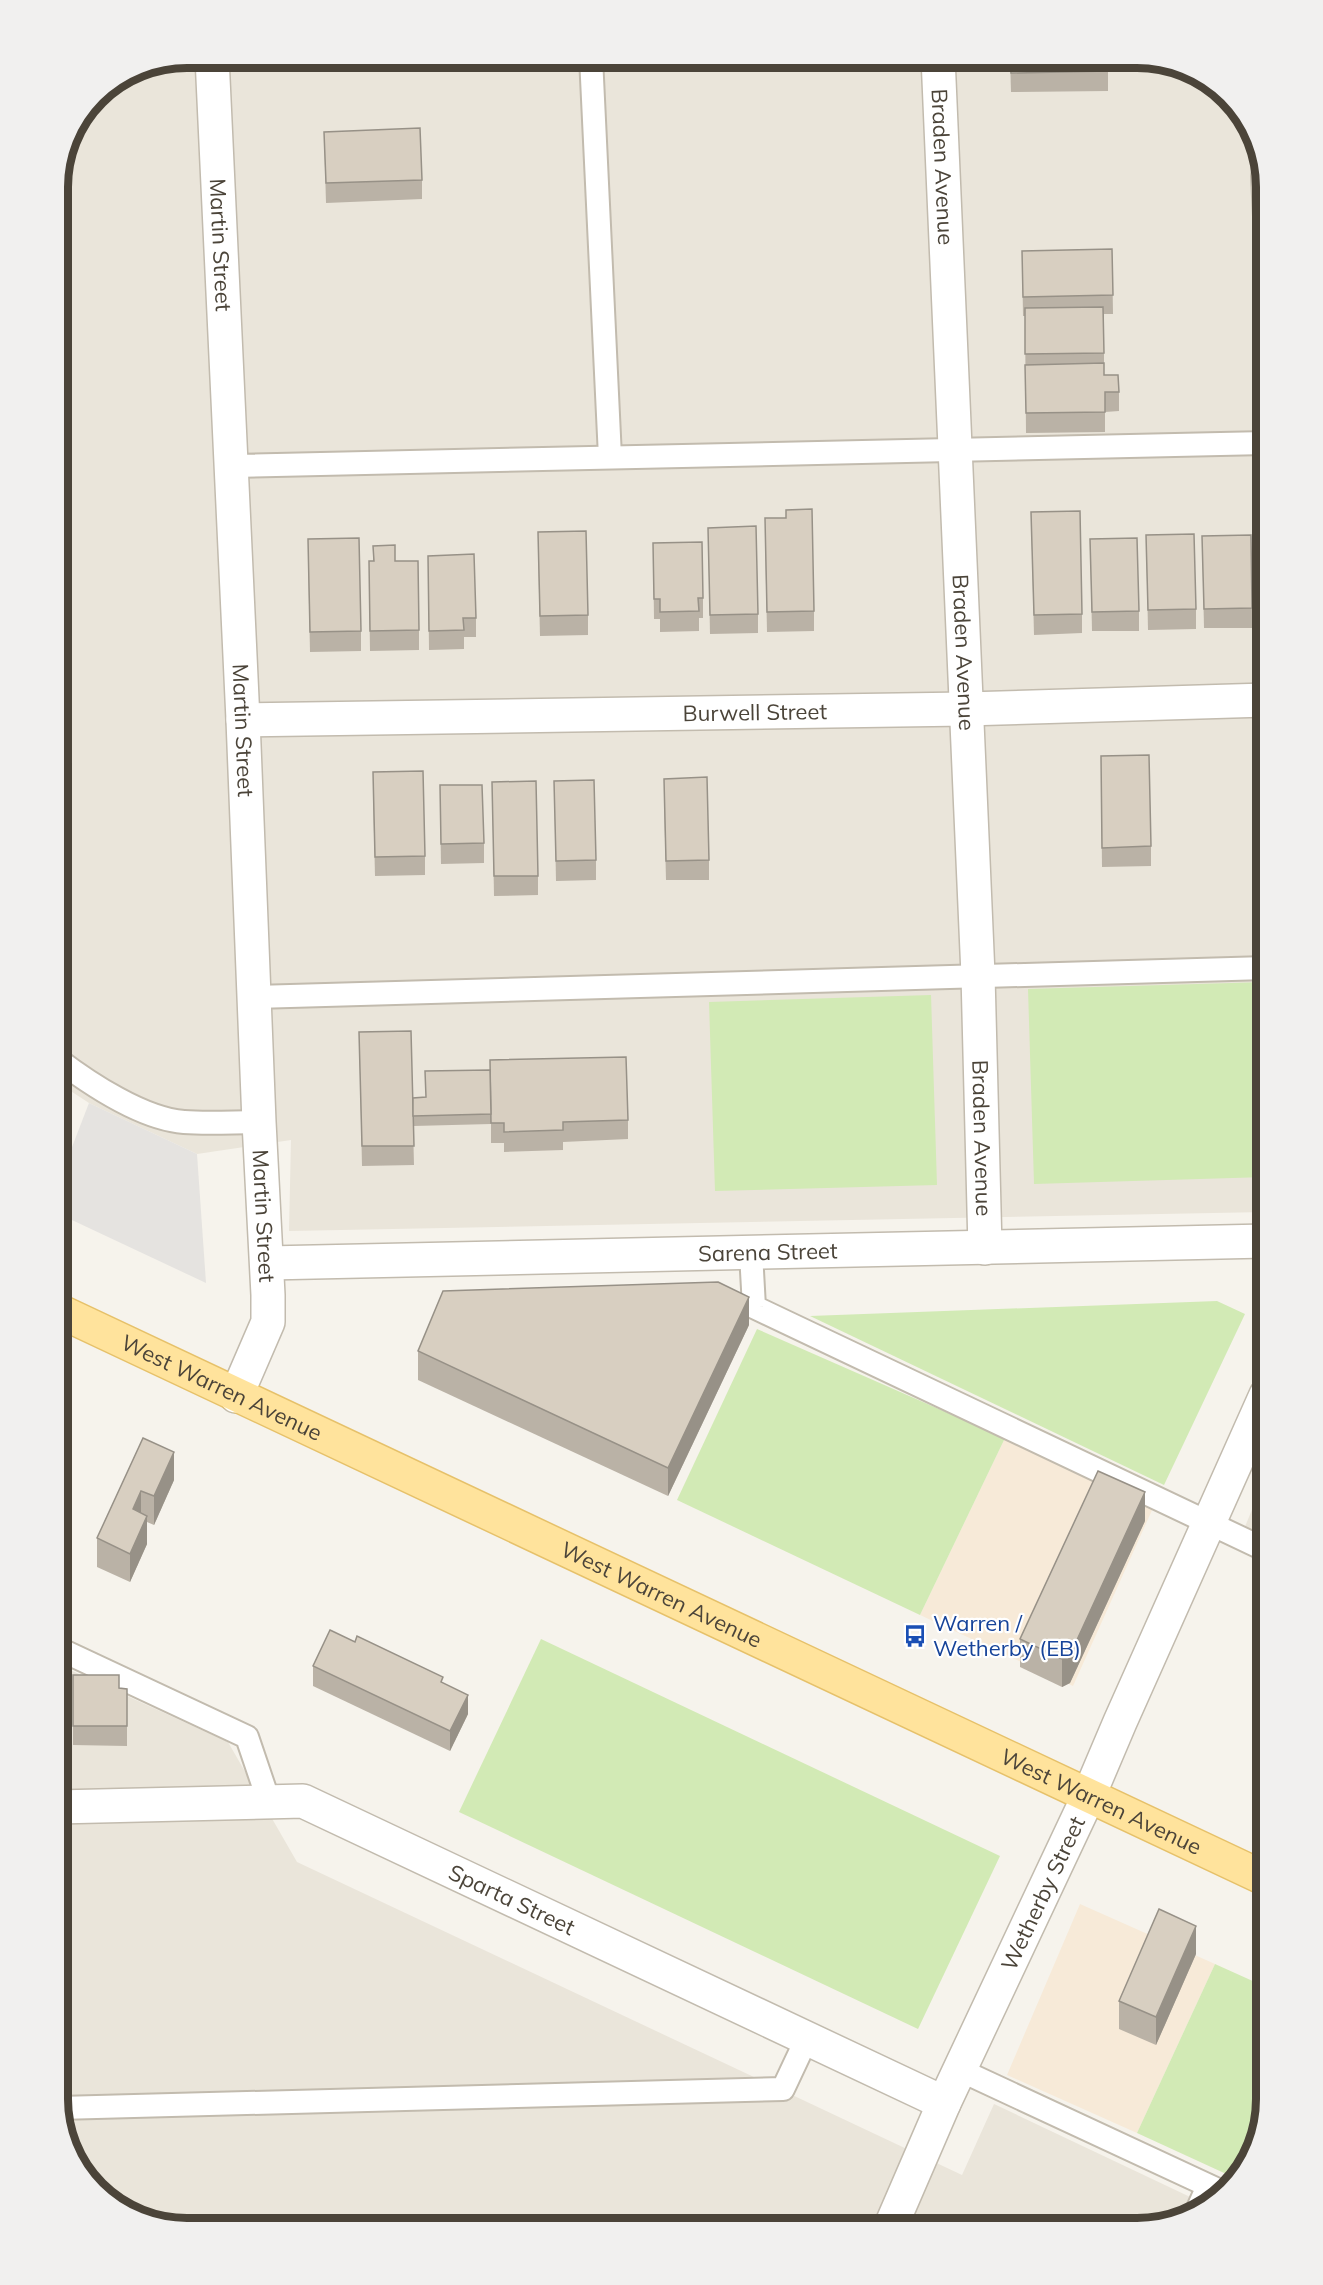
<svg xmlns="http://www.w3.org/2000/svg" width="1323" height="2285" viewBox="0 0 1323 2285" font-family="Mulish,sans-serif">
	<style>
		.residential { fill: #eae5da }
		.commercial { fill: #f7ead8 }
		.green { fill: #d2eab5 }
		.parking { fill: #e5e3e0 }
		.lines { fill: none; stroke-linecap: round; stroke-linejoin: round }
		.service-casing { stroke: #c2bbae; stroke-width: 26 }
		.minor-casing { stroke: #c2bbae; stroke-width: 36 }
		.primary-casing { stroke: #e6c16a; stroke-width: 36 }
		.service { stroke: #fff; stroke-width: 22 }
		.minor { stroke: #fff; stroke-width: 33 }
		.primary { stroke: #ffe39c; stroke-width: 33 }
		.wall { fill: #bab2a6 }
		.shaded-wall { fill: #979187 }
		.building { fill: #d8cfc1; stroke: #979187; stroke-width: 1.5 }
		.labels { text-anchor: middle; dominant-baseline: central; stroke-width: 4.5; stroke-linejoin: round; paint-order: stroke }
		.street-label { font-size: 22px; fill: #4b4439; stroke: #fff }
		.transit-label { font-size: 22px; fill: #164399; stroke: #fff; text-anchor: start }
		.rim { fill: none; stroke: #4b4439; stroke-width: 8 }
	</style>
	<rect width="100%" height="100%" fill="#f6f3ec"/>
	<g class="residential">
		<path d="M186,57H1145L1209,79L1253,129L1266,186V1212L289,1231L291,1140L197,1154L89,1103L57,1082V178L67,137L95,95L137,67Z"/>
		<path d="M1266,1476V1541L1244,1529Z"/>
		<path d="M57,1664L228,1742L297,1862L962,2175L994,2104L1205,2204L1194,2215L1137,2228H178L115,2206L70,2156L57,2099Z"/>
	</g>
	<g class="commercial">
		<path d="M1005,1438L1153,1508L1073,1686L920,1615Z"/>
		<path d="M1080,1904L1215,1964L1137,2133L1007,2075Z"/>
	</g>
	<g class="green">
		<path d="M1266,982V1177L1034,1184L1028,989Z"/>
		<path d="M931,995L937,1185L715,1191L709,1002Z"/>
		<path d="M1217,1301L1245,1314L1164,1485L810,1316Z"/>
		<path d="M757,1329L1005,1438L920,1615L677,1500Z"/>
		<path d="M541,1639L1000,1856L918,2029L459,1812Z"/>
		<path d="M1215,1964L1266,1987V2099L1244,2170L1235,2178L1137,2133Z"/>
	</g>
	<path class="parking" d="M89,1103L197,1154L206,1283L57,1213V1186Z"/>
	<g class="lines">
		<g class="service-casing">
			<g id="service">
				<path d="M591,57L610,457"/>
				<path d="M1263,176L1266,236"/>
				<path d="M231,466L1266,443"/>
				<path d="M255,997L1266,968"/>
				<path d="M57,1059C90,1084 143,1119 184,1122C209,1124 234,1122 259,1122"/>
				<path d="M751,1253L754,1307L1266,1550"/>
				<path d="M57,1648L247,1737L269,1802"/>
				<path d="M960,2070L1220,2191"/>
				<path d="M59,2108L783,2089L807,2038"/>
				<path d="M1196,2213L1208,2186"/>
			</g>
		</g>
		<g class="minor-casing">
			<g id="minor">
				<path id="s1" d="M212,57L243,720L259,1122L268,1295V1322L236,1396"/>
				<path id="s2" d="M938,57L978,975L985,1248"/>
				<path id="s3" d="M243,720L966,709L1266,700"/>
				<path id="s4" d="M268,1263L1266,1241"/>
				<path id="s5" d="M57,1807L303,1801L944,2103"/>
				<path id="s6" d="M890,2228L944,2103L1089,1795L1120,1722L1266,1395"/>
			</g>
		</g>
		<g class="primary-casing">
			<g id="primary">
				<path id="s7" d="M57,1310L1266,1879"/>
			</g>
		</g>
		<use href="#service" class="service"/>
		<use href="#minor" class="minor"/>
		<use href="#primary" class="primary"/>
	</g>
	<g class="wall">
		<path d="M1010,57L1108,71V91L1011,92Z"/>
		<path d="M324,132L422,180V199L326,203Z"/>
		<path d="M1112,249L1113,314H1104V375L1119,392V411L1105,412V432L1026,433L1025,316H1023L1022,251Z"/>
		<path d="M1031,512L1082,614V633L1034,635Z"/>
		<path d="M786,518L814,611V631L767,632L765,538Z"/>
		<path d="M708,528L758,614V633L710,634Z"/>
		<path d="M1146,535L1196,609V629L1148,630Z"/>
		<path d="M1202,536L1252,608V628H1204Z"/>
		<path d="M1090,539L1139,611V631H1092Z"/>
		<path d="M653,543L703,598V618H699V631L660,632V619H654Z"/>
		<path d="M373,546L395,561L419,630V650L370,651L369,581L373,561Z"/>
		<path d="M538,551L588,615V635L540,636Z"/>
		<path d="M428,556L476,618V637H464V649L429,650Z"/>
		<path d="M308,558L361,631V651L310,652Z"/>
		<path d="M1101,775L1151,846V866L1102,867Z"/>
		<path d="M554,781L596,860V880L556,881Z"/>
		<path d="M492,782L538,876V895L494,896Z"/>
		<path d="M373,792L425,856V875L375,876Z"/>
		<path d="M664,798L709,860V880H666Z"/>
		<path d="M440,804L484,843V863L441,864Z"/>
		<path d="M359,1032L413,1098L628,1120V1139L563,1142V1150L504,1152V1143H491V1124L413,1126L414,1165L362,1166Z"/>
		<path d="M749,1325L668,1496L418,1380V1351Z"/>
		<path d="M143,1438L174,1480L154,1525L147,1522V1544L130,1582L97,1567V1538Z"/>
		<path d="M1145,1521L1070,1683L1062,1687L1020,1667V1639Z"/>
		<path d="M355,1642L443,1683L468,1714L450,1751L313,1686V1666Z"/>
		<path d="M73,1675L119,1688L127,1689V1746L73,1745Z"/>
		<path d="M1196,1954L1156,2045L1119,2029V2001Z"/>
	</g>
	<g class="shaded-wall">
		<path d="M749,1297V1325L668,1496V1468Z"/>
		<path d="M174,1452V1480L154,1525V1496Z"/>
		<path d="M141,1491V1519L133,1509Z"/>
		<path d="M1145,1492V1521L1070,1683L1062,1687V1659Z"/>
		<path d="M147,1516V1544L130,1582V1554Z"/>
		<path d="M468,1695V1714L450,1751V1731Z"/>
		<path d="M1196,1926V1954L1156,2045V2017Z"/>
	</g>
	<g class="building">
		<path d="M1010,57H1107L1108,71L1011,73Z"/>
		<path d="M420,128L422,180L326,183L324,132Z"/>
		<path d="M1112,249L1113,295L1023,297L1022,251Z"/>
		<path d="M1103,307L1104,353L1025,354V308Z"/>
		<path d="M1104,363V375H1118L1119,392H1105V412L1026,413L1025,365Z"/>
		<path d="M812,509L814,611L767,612L765,518H786V510Z"/>
		<path d="M1080,511L1082,614L1034,615L1031,512Z"/>
		<path d="M756,526L758,614L710,615L708,528Z"/>
		<path d="M586,531L588,615L540,616L538,532Z"/>
		<path d="M1194,534L1196,609L1148,610L1146,535Z"/>
		<path d="M1251,535L1252,608L1204,609L1202,536Z"/>
		<path d="M359,538L361,631L310,632L308,539Z"/>
		<path d="M1137,538L1139,611L1092,612L1090,539Z"/>
		<path d="M702,542L703,598H698L699,611L660,612V599H654L653,543Z"/>
		<path d="M395,545V561H418L419,630L370,631L369,561H374L373,546Z"/>
		<path d="M474,554L476,618H463L464,630L429,631L428,556Z"/>
		<path d="M1149,755L1151,846L1102,848L1101,756Z"/>
		<path d="M423,771L425,856L375,857L373,772Z"/>
		<path d="M707,777L709,860L666,861L664,779Z"/>
		<path d="M594,780L596,860L556,861L554,781Z"/>
		<path d="M536,781L538,876H494L492,782Z"/>
		<path d="M440,785H482L484,843L441,844Z"/>
		<path d="M411,1031L414,1146H362L359,1032Z"/>
		<path d="M626,1057L628,1120L563,1122V1130L504,1132V1123H491L490,1060Z"/>
		<path d="M490,1070L491,1114L413,1116V1098L426,1097L425,1071Z"/>
		<path d="M718,1282L749,1297L668,1468L418,1351L443,1291Z"/>
		<path d="M143,1438L174,1452L154,1496L141,1491L133,1509L147,1516L130,1554L97,1538Z"/>
		<path d="M1098,1471L1145,1492L1070,1655L1062,1659L1020,1639Z"/>
		<path d="M330,1630L355,1642L357,1636L443,1677L441,1682L468,1695L450,1731L313,1666Z"/>
		<path d="M73,1675H119V1688L127,1689V1726H73Z"/>
		<path d="M1159,1909L1196,1926L1156,2017L1119,2001Z"/>
	</g>
	<defs>
		<g id="bus-bare" transform="scale(1.8)"><path d="M-5-6H5V4H4V6H2V4H-2V6H-4V4H-5ZM-3.5-4V0h7V-4ZM-3.5 1.2v1.5H-2V1.2ZM2 1.2v1.5H3.5V1.2Z" fill="#1a4fb4" stroke="#fff" stroke-width="2.5" paint-order="stroke"/></g>
	</defs>
	<g fill-rule="evenodd">
		<use href="#bus-bare" x="915" y="1636"/>
	</g>
	<g class="labels">
		<g class="street-label">
			<text stroke="none"><textPath href="#s2" startOffset="110">Braden Avenue</textPath></text>
			<text stroke="none"><textPath href="#s1" startOffset="188">Martin Street</textPath></text>
			<text stroke="none"><textPath href="#s2" startOffset="596">Braden Avenue</textPath></text>
			<text stroke="none"><textPath href="#s3" startOffset="512">Burwell Street</textPath></text>
			<text stroke="none"><textPath href="#s1" startOffset="674">Martin Street</textPath></text>
			<text stroke="none"><textPath href="#s2" startOffset="1082">Braden Avenue</textPath></text>
			<text stroke="none"><textPath href="#s1" startOffset="1160">Martin Street</textPath></text>
			<text stroke="none"><textPath href="#s4" startOffset="500">Sarena Street</textPath></text>
			<text stroke="none"><textPath href="#s7" startOffset="182">West Warren Avenue</textPath></text>
			<text stroke="none"><textPath href="#s7" startOffset="668">West Warren Avenue</textPath></text>
			<text stroke="none"><textPath href="#s7" startOffset="1154">West Warren Avenue</textPath></text>
			<text stroke="none"><textPath href="#s6" startOffset="368">Wetherby Street</textPath></text>
			<text stroke="none"><textPath href="#s5" startOffset="477">Sparta Street</textPath></text>
		</g>
		<g class="transit-label">
			<text x="933" y="1623">Warren /<tspan x="933" dy="25">Wetherby (EB)</tspan></text>
		</g>
	</g>
	<path d="M0 0H1323V2285H0ZM187 68H1137A119 119 0 0 1 1256 187V2099A119 119 0 0 1 1137 2218H187A119 119 0 0 1 68 2099V187A119 119 0 0 1 187 68Z" fill="#f1f0ef" fill-rule="evenodd"/>
	<path class="rim" d="M187 68H1137A119 119 0 0 1 1256 187V2099A119 119 0 0 1 1137 2218H187A119 119 0 0 1 68 2099V187A119 119 0 0 1 187 68Z"/>
</svg>
